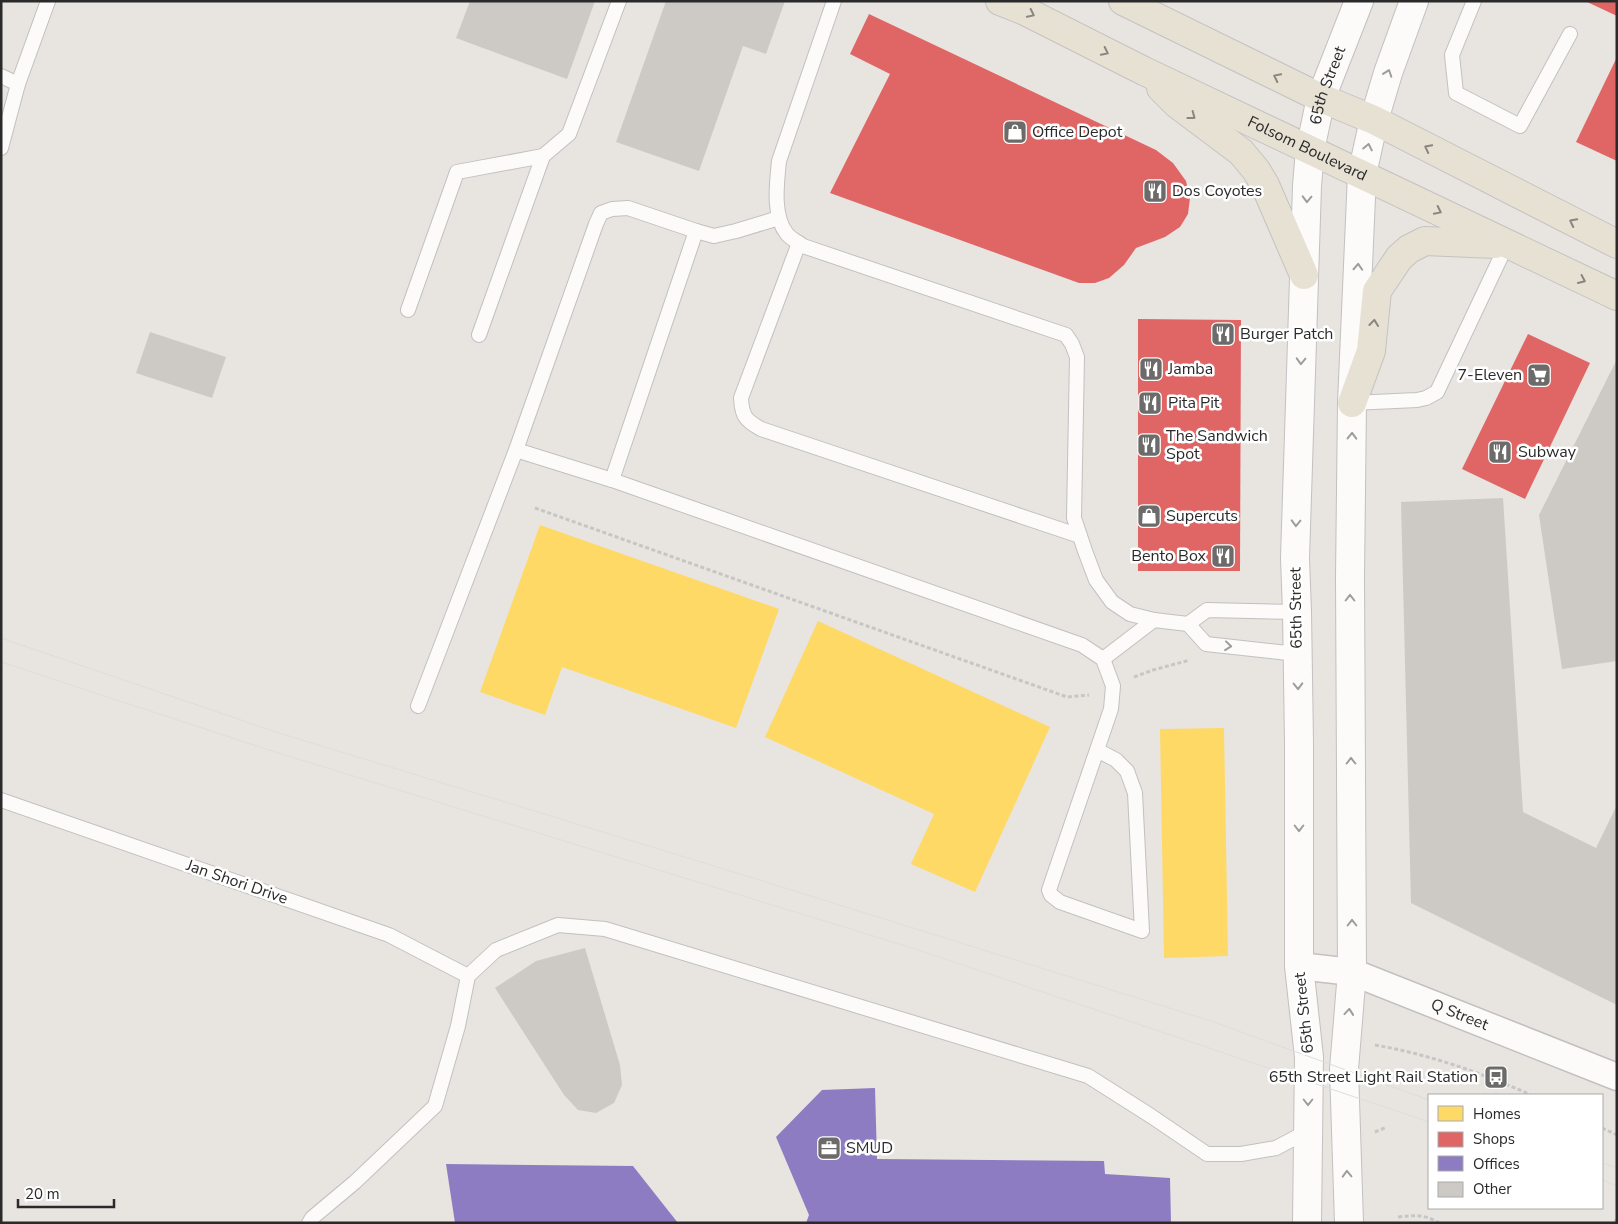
<svg xmlns="http://www.w3.org/2000/svg" width="1618" height="1224" viewBox="0 0 1618 1224" font-family="'Nunito Sans',sans-serif">
	<style>
		.homes { fill: #ffd966 }
		.shops { fill: #e06666 }
		.offices { fill: #8e7cc3 }
		.building { fill: #cdcac6 }
		.lines { fill: none; stroke-linecap: round; stroke-linejoin: round }
		.service-casing { stroke: #c2c0c1; stroke-width: 16 }
		.minor-casing { stroke: #c2c0c1; stroke-width: 29 }
		.secondary-casing { stroke: #c2c0c1; stroke-width: 30 }
		.primary-casing { stroke: #c4c3c1; stroke-width: 30 }
		.path { stroke: #c6c6c5; stroke-width: 3; stroke-dasharray: 4 2.5; stroke-linecap: butt }
		.service { stroke: #fcfbfa; stroke-width: 14 }
		.minor { stroke: #fcfbfa; stroke-width: 26 }
		.secondary { stroke: #fcfbfa; stroke-width: 28 }
		.primary { stroke: #e7e1d4; stroke-width: 28 }
		.tram { stroke: #deddde; stroke-width: 1 }
		.oneway { stroke: #88867f }
		.oneway2 { stroke: #9e9d9c }
		.labels { text-anchor: middle; dominant-baseline: central; stroke-width: 5; stroke-linejoin: round; paint-order: stroke }
		.street-label { font-size: 16px; fill: #2a2a2a; stroke: #fff }
		.poi-label { font-size: 16px; fill: #2a2a2a; stroke: #fff; text-anchor: start }
	</style>
	<rect width="100%" height="100%" fill="#e8e4e0"/>
	<g class="homes">
		<path d="M540,525L779,609L736,728L562,667L545,715L480,692Z"/>
		<path d="M818,621L1050,727L975,892L911,864L934,814L765,737Z"/>
		<path d="M1224,728L1228,956L1164,958L1160,729Z"/>
	</g>
	<g class="shops">
		<path d="M1585,1H1617V16Z"/>
		<path d="M869,14L1156,150L1173,163L1186,181L1190,198L1188,214L1180,227L1165,237L1136,248L1124,265L1109,278L1095,283H1079L830,193L890,74L850,54Z"/>
		<path d="M1617,57V161L1576,142Z"/>
		<path d="M1138,319L1241,320L1240,571H1138Z"/>
		<path d="M1528,334L1590,363L1525,499L1462,469Z"/>
	</g>
	<g class="offices">
		<path d="M875,1088L877,1159L1104,1161L1105,1174L1170,1178L1171,1223H806L809,1215L776,1137L822,1090Z"/>
		<path d="M446,1164L633,1166L678,1223H455Z"/>
	</g>
	<g class="building">
		<path d="M470,1H595L567,79L456,38Z"/>
		<path d="M666,1H785L766,54L743,46L699,171L616,142Z"/>
		<path d="M150,332L226,357L212,398L136,373Z"/>
		<path d="M1617,359V661L1562,669L1539,515Z"/>
		<path d="M1503,498L1523,812L1596,848L1617,805V1005L1411,903L1401,502Z"/>
		<path d="M585,948L620,1065L622,1085L614,1103L596,1113L578,1110L564,1095L495,988L536,961Z"/>
	</g>
	<g class="lines">
		<g class="service-casing">
			<g id="service">
				<path d="M834,1L779,161C777,182 772,216 787,234C791,239 798,242 803,246L1066,335L1072,344L1077,357L1074,518L1085,551L1096,580L1112,602L1130,614L1154,620L1188,624L1206,644L1297,654"/>
				<path d="M1474,1L1452,55L1456,93L1520,126L1570,34"/>
				<path d="M1,76L18,84L1,148"/>
				<path d="M18,84L48,1"/>
				<path d="M543,156L569,134L619,1"/>
				<path d="M799,243L741,398C742,416 745,420 761,429L1080,536"/>
				<path d="M408,310L457,172L543,156L479,335"/>
				<path d="M1352,403L1417,400L1426,398L1437,392L1507,244"/>
				<path d="M516,450L596,224L601,213L612,209L628,208L696,231L714,236L736,231L779,218"/>
				<path d="M612,480L696,231"/>
				<path d="M1188,624L1207,610L1297,612"/>
				<path d="M1103,659L1154,620"/>
				<path d="M418,706L516,450L612,480L1082,645L1103,659L1113,686L1111,709L1049,890L1051,895L1060,902L1142,931L1135,793L1127,771L1116,760L1097,750"/>
				<path d="M1,800L389,935L468,976"/>
				<path d="M309,1223L312,1218L355,1182L435,1106L458,1026L468,976L496,950L558,925L605,929L1088,1076L1151,1116L1207,1154H1241L1276,1148L1308,1131"/>
			</g>
		</g>
		<g class="minor-casing">
			<g id="minor">
				<path id="s1" d="M1299,966L1352,972L1617,1077"/>
			</g>
		</g>
		<g class="secondary-casing">
			<g id="secondary">
				<path id="s2" d="M1307,1223L1309,1057L1299,966V743L1297,612L1295,558L1307,186L1310,150L1321,98L1359,1"/>
				<path d="M1349,1223L1344,1069L1352,972L1350,578L1352,403L1362,174L1374,120L1388,73L1414,1"/>
			</g>
		</g>
		<g class="primary-casing">
			<g id="primary">
				<path id="s3" d="M1000,1L1025,11L1144,71L1617,296"/>
				<path d="M1123,1L1321,98L1374,120L1617,244"/>
				<path d="M1161,88L1177,104L1241,152L1256,170L1265,185L1304,275"/>
				<path d="M1352,403L1371,351L1377,291L1399,258L1409,249L1425,241L1495,244"/>
			</g>
		</g>
		<g class="path">
			<path d="M535,508L1067,697L1089,695"/>
			<path d="M1134,677L1153,670L1190,660"/>
			<path d="M1375,1045C1428,1054 1482,1073 1531,1095"/>
			<path d="M1602,1128L1617,1135"/>
			<path d="M1375,1132L1387,1127"/>
			<path d="M1398,1217C1415,1215 1424,1214 1439,1223"/>
			<path d="M1615,1223L1617,1217"/>
		</g>
		<use href="#service" class="service"/>
		<use href="#minor" class="minor"/>
		<use href="#secondary" class="secondary"/>
		<use href="#primary" class="primary"/>
		<g class="tram">
			<path d="M1,638L276,732L737,873L1208,1020L1429,1100"/>
			<path d="M1,662L272,751L909,947L1429,1122"/>
			<path d="M1602,1163L1617,1168"/>
			<path d="M1602,1180L1617,1186"/>
		</g>
	</g>
	<defs><path id="oneway-chevron" d="M-2-3.5L2.5 0L-2 3.5" fill="none" stroke-width="1.6" stroke-linecap="round" stroke-linejoin="round" transform="scale(1.25)"/></defs>
	<g class="oneway">
		<use href="#oneway-chevron" transform="translate(1031 14) rotate(26)"/>
		<use href="#oneway-chevron" transform="translate(1105 52) rotate(26)"/>
		<use href="#oneway-chevron" transform="translate(1277 77) rotate(-154)"/>
		<use href="#oneway-chevron" transform="translate(1192 116) rotate(37)"/>
		<use href="#oneway-chevron" transform="translate(1428 148) rotate(-153)"/>
		<use href="#oneway-chevron" transform="translate(1438 211) rotate(26)"/>
		<use href="#oneway-chevron" transform="translate(1573 222) rotate(-153)"/>
		<use href="#oneway-chevron" transform="translate(1582 280) rotate(25)"/>
		<use href="#oneway-chevron" transform="translate(1374 323) rotate(-84)"/>
	</g>
	<g class="oneway2">
		<use href="#oneway-chevron" transform="translate(1388 73) rotate(-71)"/>
		<use href="#oneway-chevron" transform="translate(1368 147) rotate(-78)"/>
		<use href="#oneway-chevron" transform="translate(1307 199) rotate(92)"/>
		<use href="#oneway-chevron" transform="translate(1358 267) rotate(-87)"/>
		<use href="#oneway-chevron" transform="translate(1301 361) rotate(92)"/>
		<use href="#oneway-chevron" transform="translate(1352 436) rotate(-89)"/>
		<use href="#oneway-chevron" transform="translate(1296 523) rotate(92)"/>
		<use href="#oneway-chevron" transform="translate(1350 598) rotate(-90)"/>
		<use href="#oneway-chevron" transform="translate(1228 646) rotate(6)"/>
		<use href="#oneway-chevron" transform="translate(1298 686) rotate(89)"/>
		<use href="#oneway-chevron" transform="translate(1351 761) rotate(-90)"/>
		<use href="#oneway-chevron" transform="translate(1299 828) rotate(90)"/>
		<use href="#oneway-chevron" transform="translate(1352 923) rotate(-90)"/>
		<use href="#oneway-chevron" transform="translate(1349 1012) rotate(-85)"/>
		<use href="#oneway-chevron" transform="translate(1308 1102) rotate(90)"/>
		<use href="#oneway-chevron" transform="translate(1347 1174) rotate(-92)"/>
	</g>
	<defs>
		<g id="shop-square" transform="scale(1.25)"><rect x="-9" y="-9" width="18" height="18" rx="4" fill="#6c6b6a" stroke="#fff"/><path d="M-5-2.5h2.3a2.7 3.5 0 0 1 5.4 0H5L5.5 6h-11ZM-1.5-2.5h3a1.5 2.3 0 0 0-3 0Z" fill="#fff"/></g>
		<g id="restaurant-square" transform="scale(1.25)"><rect x="-9" y="-9" width="18" height="18" rx="4" fill="#6c6b6a" stroke="#fff"/><path d="M-5-6h1v4h1v-4h1v4h1v-4h1v5L-1.5 .5V6h-2V.5L-5-1ZM5-6V6H3V1.5H1.5Q1.5-4 5-6Z" fill="#fff"/></g>
		<g id="supermarket-square" transform="scale(1.25)"><rect x="-9" y="-9" width="18" height="18" rx="4" fill="#6c6b6a" stroke="#fff"/><path d="M-6-5.5h2.5l.6 2H6L4.5 2H-2.5L-4.4-4H-6ZM-1.5 3.2a1.3 1.3 0 1 0 .1 0ZM3 3.2a1.3 1.3 0 1 0 .1 0Z" fill="#fff"/></g>
		<g id="bus-square" transform="scale(1.25)"><rect x="-9" y="-9" width="18" height="18" rx="4" fill="#6c6b6a" stroke="#fff"/><path d="M-5-6H5V4H4V6H2V4H-2V6H-4V4H-5ZM-3.5-4V0h7V-4ZM-3.5 1.2v1.5H-2V1.2ZM2 1.2v1.5H3.5V1.2Z" fill="#fff"/></g>
		<g id="office-square" transform="scale(1.25)"><rect x="-9" y="-9" width="18" height="18" rx="4" fill="#6c6b6a" stroke="#fff"/><path d="M-6-3h4V-5.5h4V-3h4V5H-6ZM-1-4.5V-3h2v-1.5ZM-6 0V1H6V0Z" fill="#fff"/></g>
	</defs>
	<g fill-rule="evenodd">
		<use href="#shop-square" x="1015" y="132"/>
		<use href="#restaurant-square" x="1155" y="191"/>
		<use href="#restaurant-square" x="1223" y="334"/>
		<use href="#restaurant-square" x="1151" y="369"/>
		<use href="#supermarket-square" x="1539" y="375"/>
		<use href="#restaurant-square" x="1150" y="403"/>
		<use href="#restaurant-square" x="1149" y="445"/>
		<use href="#restaurant-square" x="1500" y="452"/>
		<use href="#shop-square" x="1149" y="516"/>
		<use href="#restaurant-square" x="1223" y="556"/>
		<use href="#bus-square" x="1496" y="1077"/>
		<use href="#office-square" x="829" y="1148"/>
	</g>
	<g class="labels">
		<g class="street-label">
			<text stroke="none"><textPath href="#s2" startOffset="1141">65th Street</textPath></text>
			<text stroke="none"><textPath href="#s3" startOffset="341">Folsom Boulevard</textPath></text>
			<text transform="translate(1296 608) rotate(-91)">65th Street</text>
			<text transform="translate(237 882) rotate(19)">Jan Shori Drive</text>
			<text transform="translate(1304 1013) rotate(-96)">65th Street</text>
			<text stroke="none"><textPath href="#s1" startOffset="169">Q Street</textPath></text>
		</g>
		<g class="poi-label">
			<text x="1032" y="132">Office Depot</text>
			<text x="1172" y="191">Dos Coyotes</text>
			<text x="1240" y="334">Burger Patch</text>
			<text x="1168" y="369">Jamba</text>
			<text x="1522" y="375" text-anchor="end">7-Eleven</text>
			<text x="1168" y="403">Pita Pit</text>
			<text x="1166" y="436">The Sandwich<tspan x="1166" dy="18">Spot</tspan></text>
			<text x="1518" y="452">Subway</text>
			<text x="1166" y="516">Supercuts</text>
			<text x="1206" y="556" text-anchor="end">Bento Box</text>
			<text x="1478" y="1077" text-anchor="end">65th Street Light Rail Station</text>
			<text x="846" y="1148">SMUD</text>
		</g>
	</g>
	<rect width="1618" height="1224" fill="none" stroke="#2a2a2a" stroke-width="5"/>
	<rect x="1428" y="1094" width="175" height="115" fill="#ffffff" stroke="#aaaaaa"/>
	<rect x="1438" y="1106" width="25" height="15" fill="#ffd966" stroke="#aaaaaa"/>
	<text x="1473" y="1119" font-size="15" fill="#2a2a2a">Homes</text>
	<rect x="1438" y="1132" width="25" height="15" fill="#e06666" stroke="#aaaaaa"/>
	<text x="1473" y="1144" font-size="15" fill="#2a2a2a">Shops</text>
	<rect x="1438" y="1156" width="25" height="15" fill="#8e7cc3" stroke="#aaaaaa"/>
	<text x="1473" y="1169" font-size="15" fill="#2a2a2a">Offices</text>
	<rect x="1438" y="1182" width="25" height="15" fill="#cdcac6" stroke="#aaaaaa"/>
	<text x="1473" y="1194" font-size="15" fill="#2a2a2a">Other</text>
	<path d="M18 1199v8h96v-8" fill="none" stroke="#2a2a2a" stroke-width="2.5"/>
	<text x="25" y="1199" font-size="15" fill="#2a2a2a" stroke="#ffffff" stroke-width="4" paint-order="stroke">20 m</text>
</svg>
